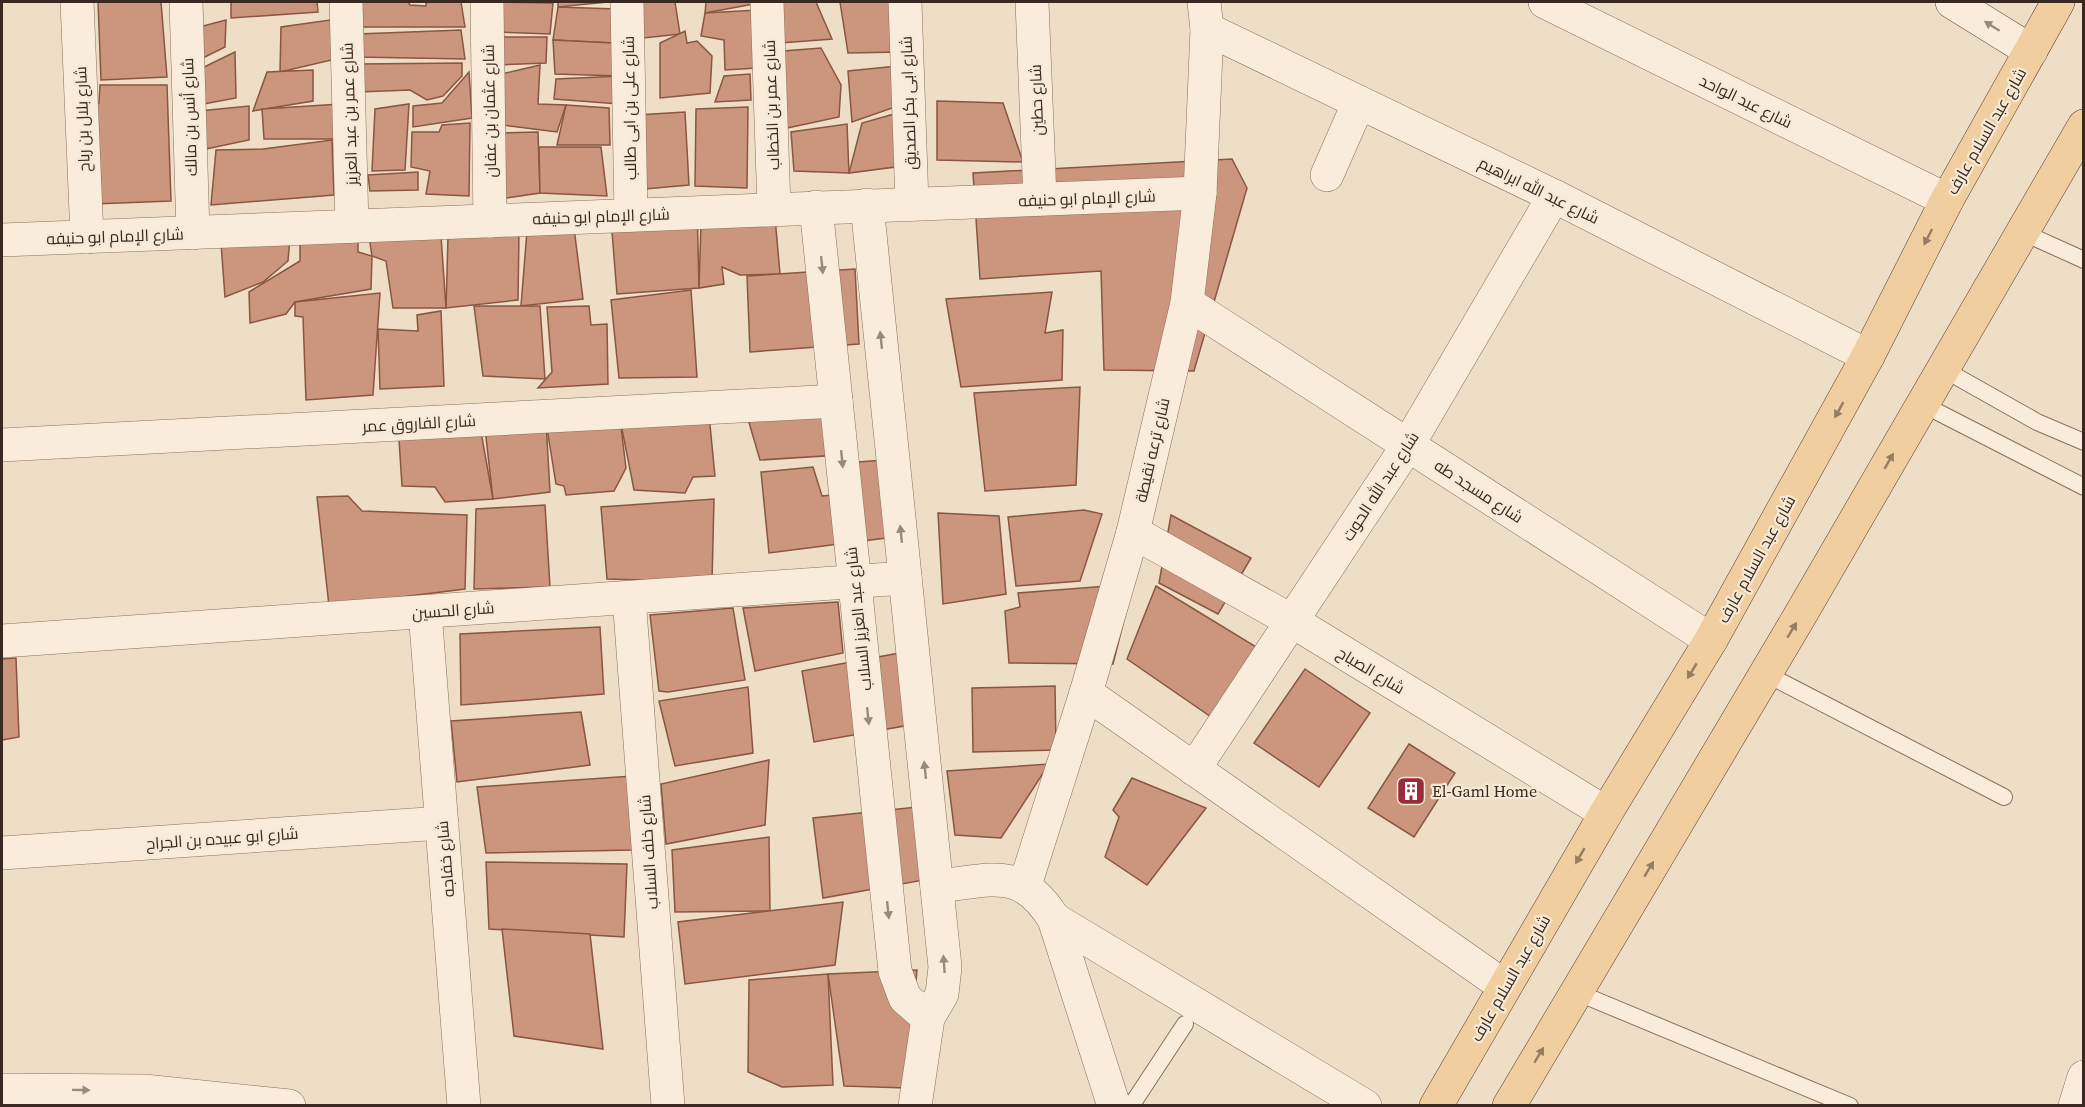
<svg xmlns="http://www.w3.org/2000/svg" width="2085" height="1107" viewBox="0 0 2085 1107" font-family="'Source Serif 4',Cairo,serif">
	<style>
		.building { fill: #cc957d; stroke: #895642; stroke-width: 1.5 }
		.lines { fill: none; stroke-linecap: round; stroke-linejoin: round }
		.service-casing { stroke: #8a6f5c; stroke-width: 18 }
		.minor-casing { stroke: #8a6f5c; stroke-width: 34 }
		.tertiary-casing { stroke: #8a6f5c; stroke-width: 34 }
		.secondary-casing { stroke: #6c503f; stroke-width: 34 }
		.primary-casing { stroke: #583e30; stroke-width: 34 }
		.service { stroke: #f9ecda; stroke-width: 16 }
		.minor { stroke: #f9ecda; stroke-width: 33 }
		.tertiary { stroke: #f9ecda; stroke-width: 33 }
		.secondary { stroke: #f9ecda; stroke-width: 33 }
		.primary { stroke: #f1ce9f; stroke-width: 33 }
		.oneway { fill: #9a8a7d }
		.oneway2 { fill: #967c60 }
		.labels { text-anchor: middle; dominant-baseline: central; stroke-width: 4.5; stroke-linejoin: round; paint-order: stroke }
		.street-label { font-size: 16px; fill: #3a2920; stroke: #f6e9d6 }
		.poi-label { font-size: 16px; fill: #3a2920; stroke: #f6e9d6; text-anchor: start }
	</style>
	<rect width="100%" height="100%" fill="#eedec6"/>
	<g class="building">
		<path d="M98,2H161L167,77L101,80Z"/>
		<path d="M231,2H317L318,12L231,18Z"/>
		<path d="M354,2H408L410,5L426,6V2H461L465,27H356Z"/>
		<path d="M498,2L553,3L550,34L498,32Z"/>
		<path d="M558,2H608L558,7Z"/>
		<path d="M633,2H675L680,34L634,39Z"/>
		<path d="M706,2H758L759,3L705,13Z"/>
		<path d="M780,2H816L832,39L781,43Z"/>
		<path d="M840,2H899L900,52L848,53Z"/>
		<path d="M558,7L615,9L613,43L553,40Z"/>
		<path d="M758,10L757,68L725,70L724,40L701,36L705,13Z"/>
		<path d="M337,19L336,59L280,72L281,27Z"/>
		<path d="M226,20L225,47L195,62L199,27Z"/>
		<path d="M461,30L465,59L357,57L358,34Z"/>
		<path d="M685,31L687,43L697,41L712,56L710,93L660,98V43Z"/>
		<path d="M495,37H547L546,63L497,65Z"/>
		<path d="M553,40L613,43L620,76L555,74Z"/>
		<path d="M821,48L841,85L839,117L787,128L783,51Z"/>
		<path d="M235,52L236,98L198,105L200,69Z"/>
		<path d="M462,63V76L443,96L427,100L410,90L359,92L357,64Z"/>
		<path d="M540,65L538,104L566,105L557,132L503,125L497,75Z"/>
		<path d="M897,66L895,107L852,122L848,71Z"/>
		<path d="M313,70V101L253,111L267,72Z"/>
		<path d="M469,72L472,118L413,127V106L442,103Z"/>
		<path d="M750,74L751,100L715,102L724,76Z"/>
		<path d="M620,76L619,104L554,99L556,79Z"/>
		<path d="M100,85H167L171,201L94,204L89,106L99,103Z"/>
		<path d="M937,101L1003,103L1023,162L937,160Z"/>
		<path d="M340,104L339,139H264L262,109Z"/>
		<path d="M409,104L405,170L372,171L375,109Z"/>
		<path d="M566,105L609,108L610,145H557Z"/>
		<path d="M249,106V140L201,150L199,111Z"/>
		<path d="M748,107L747,188L695,186L696,109Z"/>
		<path d="M685,112L689,185L634,190L636,115Z"/>
		<path d="M901,112L903,166L849,173L862,123Z"/>
		<path d="M470,123L469,196L426,194L430,171L411,167L412,132H439L442,125Z"/>
		<path d="M847,124L849,173L794,171L791,132Z"/>
		<path d="M538,132L540,193L499,199L501,133Z"/>
		<path d="M332,140L334,195L211,205L216,150L263,149Z"/>
		<path d="M539,147H601L607,196L540,193Z"/>
		<path d="M1232,159L1247,188L1194,371L1104,370L1101,271L980,279L973,173Z"/>
		<path d="M418,172V190L370,191L368,175Z"/>
		<path d="M697,203L699,288L617,294L610,207Z"/>
		<path d="M775,217L780,274L740,275L722,267L724,284L699,288L701,224Z"/>
		<path d="M574,228L583,299L521,306L527,231Z"/>
		<path d="M358,233V252L372,256L371,289L295,302L286,314L250,323L249,292L300,261V240Z"/>
		<path d="M519,233L518,300L446,308L448,237Z"/>
		<path d="M441,236L446,308H393L386,261L372,256L369,237Z"/>
		<path d="M290,238L288,261L263,282L225,297L221,243Z"/>
		<path d="M855,269L859,344L750,352L747,276Z"/>
		<path d="M691,290L697,377L619,378L611,300Z"/>
		<path d="M1052,292L1045,333L1063,330L1062,380L961,387L946,299Z"/>
		<path d="M380,293L373,395L306,400L303,317L295,316V302Z"/>
		<path d="M474,306H540L545,379L483,376Z"/>
		<path d="M589,306L591,325L607,324L608,384L538,388L552,372L547,307Z"/>
		<path d="M441,311L444,386L380,389L378,329L418,331L417,315Z"/>
		<path d="M1080,387L1076,485L985,491L974,393Z"/>
		<path d="M849,390L856,454L760,460L740,392Z"/>
		<path d="M478,415L493,499L445,502L435,487L402,486L398,424Z"/>
		<path d="M709,415L715,476L693,477L685,493L634,490L620,419Z"/>
		<path d="M620,419L626,468L614,491L566,495L564,486L556,484L546,422Z"/>
		<path d="M484,420L546,422L550,492L493,499Z"/>
		<path d="M885,460L886,538L769,553L761,472L813,467L822,496L832,495L829,464Z"/>
		<path d="M348,496L362,511L467,515L465,589L329,606L317,497Z"/>
		<path d="M714,499L712,582L607,579L601,507Z"/>
		<path d="M545,505L550,587L474,589L476,509Z"/>
		<path d="M1084,510L1102,514L1080,581L1016,586L1008,517Z"/>
		<path d="M938,513L999,516L1006,594L943,604Z"/>
		<path d="M1171,515L1251,558L1218,614L1159,583Z"/>
		<path d="M1133,584L1113,664L1009,663L1005,611L1020,607L1018,593Z"/>
		<path d="M1156,586L1279,661L1230,730L1127,659Z"/>
		<path d="M838,602L843,653L755,671L743,608Z"/>
		<path d="M733,608L745,680L668,692L659,691L650,615Z"/>
		<path d="M600,627L604,694L461,705L460,634Z"/>
		<path d="M905,652L904,726L814,742L802,671Z"/>
		<path d="M16,658L19,737L2,740V659Z"/>
		<path d="M1305,669L1370,713L1319,787L1254,743Z"/>
		<path d="M1055,686L1056,750L973,752L972,688Z"/>
		<path d="M748,687L753,753L675,766L659,701Z"/>
		<path d="M581,712L590,765L457,782L451,721Z"/>
		<path d="M1409,744L1455,773L1414,837L1368,808Z"/>
		<path d="M769,760L765,825L666,844L661,784Z"/>
		<path d="M1049,764L1001,838L955,835L947,771Z"/>
		<path d="M632,776L633,850L486,853L477,787Z"/>
		<path d="M1132,778L1206,808L1147,885L1105,857L1119,817L1113,810Z"/>
		<path d="M917,807L924,880L823,898L813,818Z"/>
		<path d="M769,837L770,911L675,912L672,850Z"/>
		<path d="M486,862L627,864L624,937L489,929Z"/>
		<path d="M843,902L835,965L685,984L678,922Z"/>
		<path d="M502,929L590,934L603,1049L514,1036Z"/>
		<path d="M917,970L907,1088L844,1086L828,974Z"/>
		<path d="M828,974L833,1085L782,1087L748,1072L749,980Z"/>
	</g>
	<g class="lines">
		<g class="service-casing">
			<g id="service">
				<path d="M2022,232L2084,260"/>
				<path d="M1943,369L2037,422L2084,442"/>
				<path d="M1922,404L2084,487"/>
				<path d="M1766,674L2004,797"/>
				<path d="M1576,992L1850,1106"/>
				<path d="M1131,1106L1185,1024"/>
			</g>
		</g>
		<g class="minor-casing">
			<g id="minor">
				<path d="M77,2L87,237"/>
				<path d="M186,2L193,233"/>
				<path d="M346,2L352,226"/>
				<path d="M487,2L490,221"/>
				<path d="M627,2L631,215"/>
				<path d="M767,2L774,208"/>
				<path d="M905,2L912,204"/>
				<path d="M1032,2L1040,199"/>
				<path d="M1545,2L1947,200"/>
				<path d="M1207,29L1554,196L1868,356"/>
				<path d="M1327,175L1359,102"/>
				<path d="M867,205L945,967L942,994L928,1018L915,1106"/>
				<path d="M816,207L895,971L905,998L928,1018"/>
				<path d="M2,240L1200,193"/>
				<path d="M1187,303L1711,640"/>
				<path d="M2,445L836,401"/>
				<path d="M1133,532L1292,621L1606,813"/>
				<path d="M629,598L668,1106"/>
				<path d="M425,612L464,1106"/>
				<path d="M2,641L905,578"/>
				<path d="M1086,693L1504,986"/>
				<path d="M1194,769L1408,445L1554,196"/>
				<path d="M2,853L442,823"/>
				<path d="M1025,885L1086,693L1133,532L1187,303L1200,193L1207,29L1204,2"/>
				<path d="M937,886C992,881 1020,865 1054,919L1114,1106"/>
				<path d="M1054,919L1365,1106"/>
				<path d="M2075,1106L2084,1077"/>
			</g>
		</g>
		<g class="tertiary-casing">
			<path id="tertiary" d="M2,1090L144,1091L289,1106"/>
		</g>
		<g class="secondary-casing">
			<path id="secondary" d="M1952,2L2031,51"/>
		</g>
		<g class="primary-casing">
			<g id="primary">
				<path d="M1436,1106L1606,813L1711,640L1868,356L1947,200L2058,2"/>
				<path d="M1509,1106L1798,619L2084,126"/>
			</g>
		</g>
		<use href="#service" class="service"/>
		<use href="#minor" class="minor"/>
		<use href="#tertiary" class="tertiary"/>
		<use href="#secondary" class="secondary"/>
		<use href="#primary" class="primary"/>
	</g>
	<defs><path id="oneway-solid" d="M-6-.8H1V-3.2L6.5 0L1 3.2V.8H-6Z" transform="scale(1.5)"/></defs>
	<g class="oneway">
		<use href="#oneway-solid" transform="translate(1992 26) rotate(-148)"/>
		<use href="#oneway-solid" transform="translate(822 265) rotate(84)"/>
		<use href="#oneway-solid" transform="translate(881 340) rotate(-96)"/>
		<use href="#oneway-solid" transform="translate(842 459) rotate(84)"/>
		<use href="#oneway-solid" transform="translate(901 534) rotate(-96)"/>
		<use href="#oneway-solid" transform="translate(868 716) rotate(84)"/>
		<use href="#oneway-solid" transform="translate(925 770) rotate(-96)"/>
		<use href="#oneway-solid" transform="translate(888 910) rotate(84)"/>
		<use href="#oneway-solid" transform="translate(944 964) rotate(-94)"/>
		<use href="#oneway-solid" transform="translate(81 1090) rotate(1)"/>
	</g>
	<g class="oneway2">
		<use href="#oneway-solid" transform="translate(1928 237) rotate(117)"/>
		<use href="#oneway-solid" transform="translate(1839 410) rotate(119)"/>
		<use href="#oneway-solid" transform="translate(1889 461) rotate(-60)"/>
		<use href="#oneway-solid" transform="translate(1792 630) rotate(-59)"/>
		<use href="#oneway-solid" transform="translate(1692 671) rotate(121)"/>
		<use href="#oneway-solid" transform="translate(1580 856) rotate(120)"/>
		<use href="#oneway-solid" transform="translate(1649 869) rotate(-59)"/>
		<use href="#oneway-solid" transform="translate(1539 1055) rotate(-59)"/>
	</g>
	<defs>
		<g id="building-square" transform="scale(1.5)"><rect x="-9" y="-9" width="18" height="18" rx="4" fill="#992c39" stroke="#f6e9d6"/><path d="M-4-6H4V6H1V3H-1V6H-4ZM-2.5-4.3h1.7v1.8h-1.7ZM.8-4.3h1.7v1.8H.8ZM-2.5-1h1.7V.8h-1.7ZM.8-1h1.7V.8H.8Z" fill="#fff"/></g>
	</defs>
	<g fill-rule="evenodd">
		<use href="#building-square" x="1411" y="791"/>
	</g>
	<g class="labels">
		<g class="street-label">
			<text transform="translate(1036 100) rotate(-92)">شارع حطين</text>
			<text transform="translate(1746 101) rotate(26)">شارع عبد الواحد</text>
			<text transform="translate(908 103) rotate(-92)">شارع ابى بكر الصديق</text>
			<text transform="translate(771 105) rotate(-92)">شارع عمر بن الخطاب</text>
			<text transform="translate(629 108) rotate(-91)">شارع على بن ابى طالب</text>
			<text transform="translate(489 111) rotate(-91)">شارع عثمان بن عفان</text>
			<text transform="translate(349 114) rotate(-92)">شارع عمر بن عبد العزيز</text>
			<text transform="translate(189 117) rotate(-92)">شارع أنس بن مالك</text>
			<text transform="translate(82 119) rotate(-92)">شارع بلال بن رباح</text>
			<text transform="translate(1986 131) rotate(-60)">شارع عبد السلام عارف</text>
			<text transform="translate(1539 190) rotate(26)">شارع عبد الله ابراهيم</text>
			<text transform="translate(1087 198) rotate(-2)">شارع الإمام ابو حنيفه</text>
			<text transform="translate(601 216) rotate(-2)">شارع الإمام ابو حنيفه</text>
			<text transform="translate(115 236) rotate(-2)">شارع الإمام ابو حنيفه</text>
			<text transform="translate(419 423) rotate(-3)">شارع الفاروق عمر</text>
			<text transform="translate(1152 450) rotate(-77)">شارع ترعه نقيطة</text>
			<text transform="translate(1380 486) rotate(-57)">شارع عبد الله الحوت</text>
			<text transform="translate(1479 491) rotate(33)">شارع مسجد طه</text>
			<text transform="translate(1756 559) rotate(-61)">شارع عبد السلام عارف</text>
			<text transform="translate(453 610) rotate(-4)">شارع الحسين</text>
			<text transform="translate(858 619) rotate(-96)">شارع عبد العزيز السلاب</text>
			<text transform="translate(1371 670) rotate(31)">شارع الصباح</text>
			<text transform="translate(222 838) rotate(-4)">شارع ابو عبيده بن الجراح</text>
			<text transform="translate(648 852) rotate(-94)">شارع خلف السلاب</text>
			<text transform="translate(445 859) rotate(-95)">شارع خفاجه</text>
			<text transform="translate(1510 978) rotate(-60)">شارع عبد السلام عارف</text>
		</g>
		<g class="poi-label">
			<text x="1432" y="791">El-Gaml Home</text>
		</g>
	</g>
	<rect width="2085" height="1107" fill="none" stroke="#3a2920" stroke-width="6"/>
</svg>
